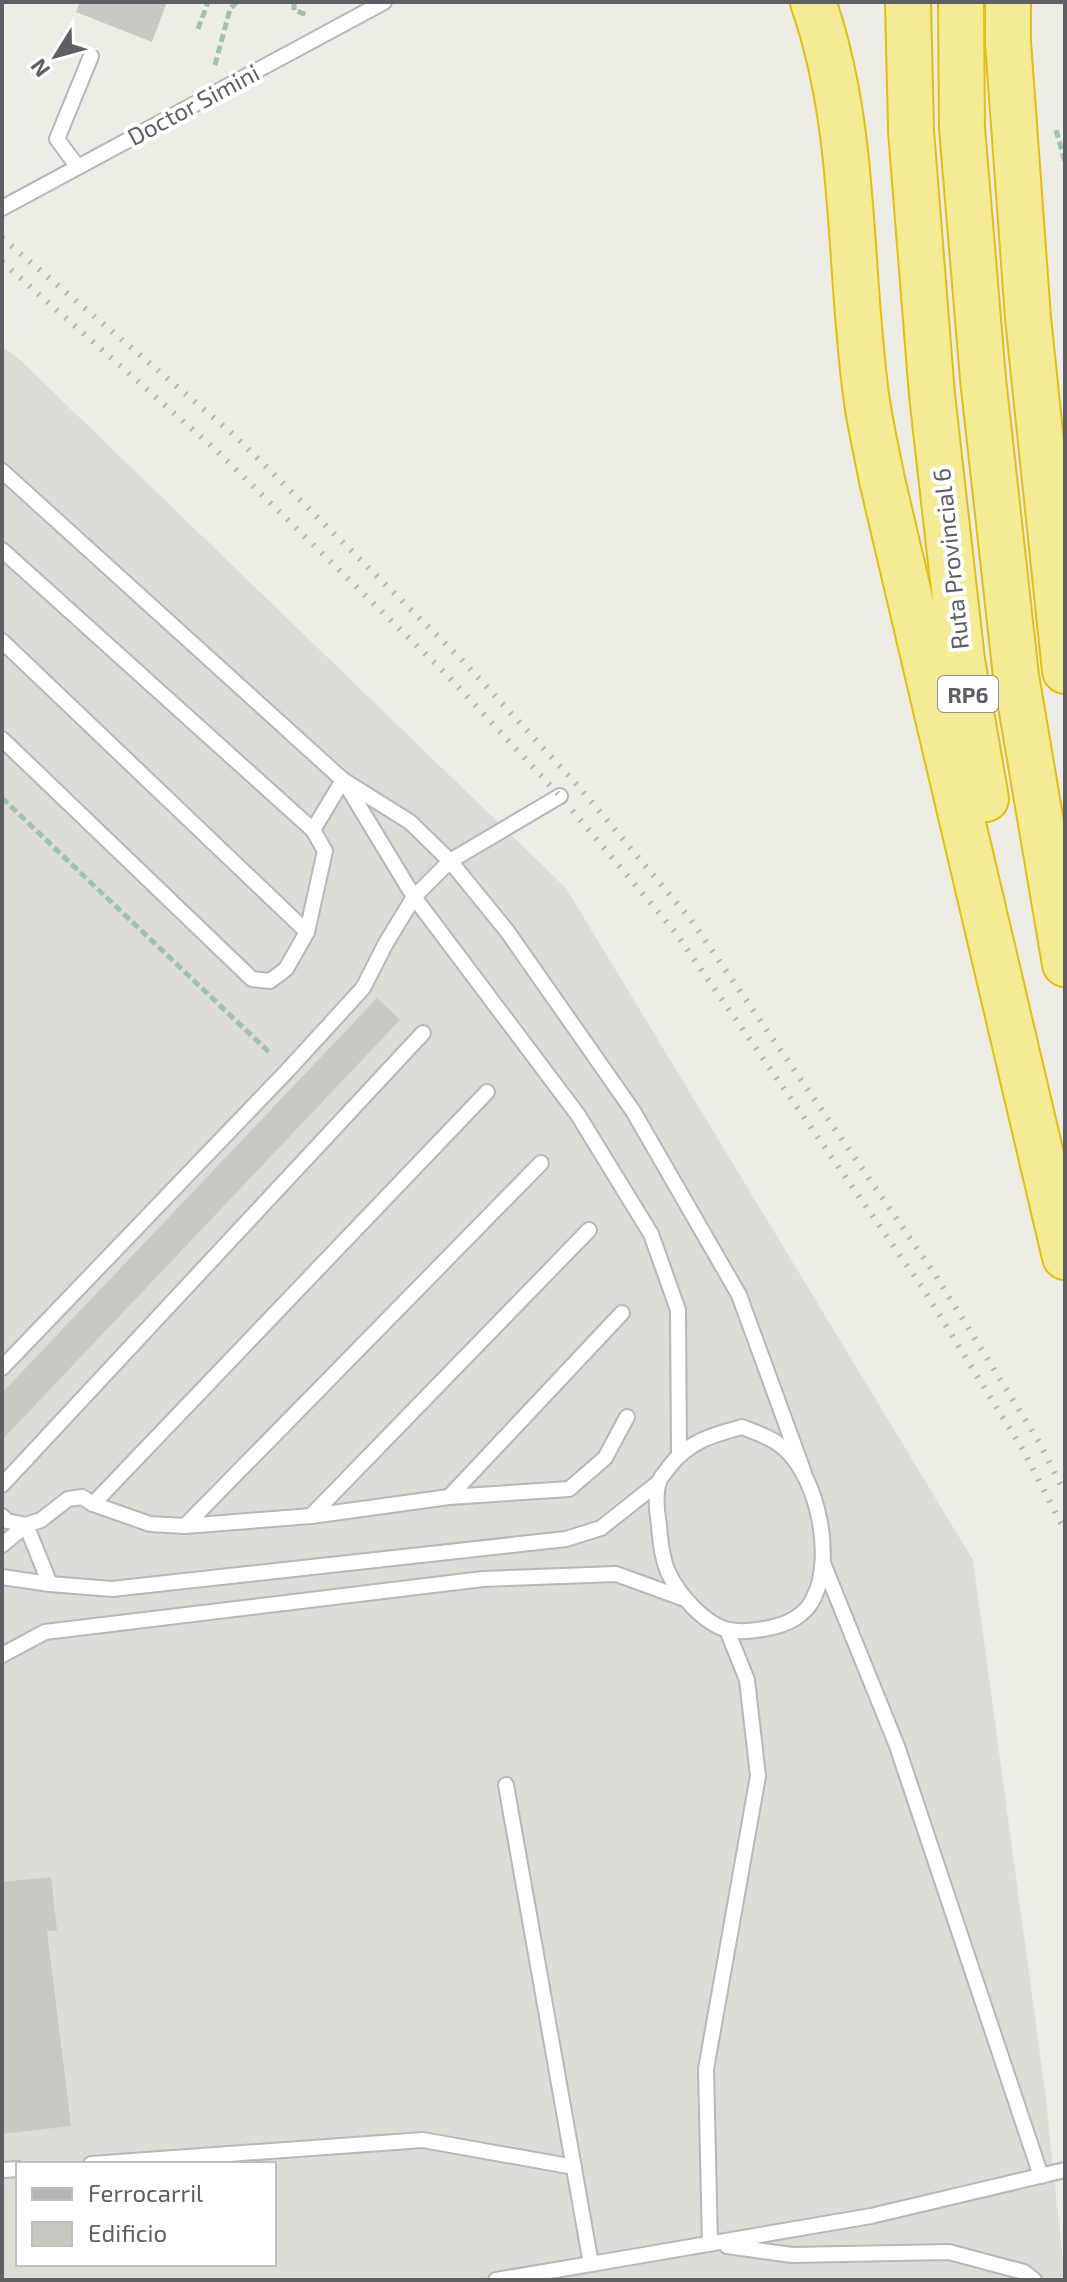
<svg xmlns="http://www.w3.org/2000/svg" width="1067" height="2282" viewBox="0 0 1067 2282" font-family="'Exo 2',sans-serif">
	<style>
		.industrial { fill: #dddcd7; fill-rule: evenodd }
		.building { fill: #cac8c2 }
		.lines { fill: none; stroke-linecap: round; stroke-linejoin: round }
		.lane-casing { stroke: #b6b7bb; stroke-width: 18 }
		.highway-casing { stroke: #e3be11; stroke-width: 48 }
		.path { stroke: #9ec4ae; stroke-width: 5; stroke-dasharray: 8 4; stroke-linecap: butt }
		.lane { stroke: #fff; stroke-width: 14 }
		.highway { stroke: #f5ea95; stroke-width: 44 }
		.rail { stroke: #b5b6b6; stroke-width: 6; stroke-dasharray: 2 10; stroke-linecap: butt }
		.labels { text-anchor: middle; dominant-baseline: central; stroke-width: 8; stroke-linejoin: round; paint-order: stroke }
		.shield { fill: #fff; stroke: #8e8f93; stroke-width: 2 }
		.shield-label { font-size: 22px; font-weight: bold; fill: #5d5f65 }
		.street-label { font-size: 24px; fill: #5d5f65; stroke: #fff }
	</style>
	<rect width="100%" height="100%" fill="#eeede5"/>
	<path class="industrial" d="M2,347L17,357L566,888L973,1560L1045,2091L1065,2280H2ZM18,2164H274V2264H18Z"/>
	<g class="building">
		<path d="M80,2H167L152,42L76,12Z"/>
		<path d="M377,998L400,1020L2,1440V1393Z"/>
		<path d="M51,1877L57,1930L47,1931L71,2126L2,2134V1882Z"/>
	</g>
	<g class="lines">
		<g class="lane-casing">
			<g id="lane">
				<path d="M77,166L57,139L91,56"/>
				<path d="M2,208L384,2"/>
				<path d="M2,471L343,780L410,822L450,861L507,931L633,1111L739,1295L804,1473"/>
				<path d="M2,550L313,830"/>
				<path d="M2,641L307,932"/>
				<path d="M2,739L252,979L270,981L286,969L307,932L325,851L313,830L343,780"/>
				<path d="M345,783L414,897L578,1115L651,1234L678,1310L679,1455"/>
				<path d="M2,1368L288,1070L363,988L386,943L414,897L450,861L560,796"/>
				<path d="M742,1427C757,1433 773,1438 785,1449C818,1479 834,1557 814,1597C808,1612 792,1622 777,1626C762,1630 745,1633 729,1630C705,1625 678,1594 668,1572C662,1558 660,1540 659,1525C657,1513 655,1494 659,1482C660,1477 666,1472 669,1467C689,1441 712,1435 742,1427Z"/>
				<path d="M2,1485L423,1033"/>
				<path d="M449,1497L622,1313"/>
				<path d="M93,1504L487,1092"/>
				<path d="M2,1516L7,1521L26,1525L41,1520L68,1499L82,1497L93,1504L150,1524L185,1526L311,1516L449,1497L569,1489L605,1458L627,1417"/>
				<path d="M311,1516L589,1230"/>
				<path d="M185,1526L541,1163"/>
				<path d="M2,1545L26,1525L50,1584"/>
				<path d="M823,1563L897,1746L1041,2176"/>
				<path d="M2,1577L50,1584L112,1589L566,1539L601,1528L659,1482"/>
				<path d="M2,1655L45,1632L483,1579L616,1574L685,1599"/>
				<path d="M506,1785L591,2264L871,2216L1065,2170"/>
				<path d="M91,2164L423,2140L574,2167"/>
				<path d="M2,2170L18,2169"/>
				<path d="M710,2244L706,2069L758,1776L747,1680L727,1630"/>
				<path d="M727,2246L792,2255L949,2252L1024,2272L1034,2280"/>
				<path d="M496,2280L591,2264"/>
			</g>
		</g>
		<g class="highway-casing">
			<g id="highway">
				<path d="M813,2C858,130 848,269 867,402C871,428 877,454 882,480L1065,1257"/>
				<path d="M908,2L911,131L932,395L962,660L986,799"/>
				<path d="M961,2L962,128L983,379L1016,676L1065,964"/>
				<path d="M1008,2V42L1028,318L1065,671"/>
			</g>
		</g>
		<g class="path">
			<path d="M294,2V10L307,15"/>
			<path d="M198,29L208,2"/>
			<path d="M215,65L230,9L237,2"/>
			<path d="M1056,130L1065,162"/>
			<path d="M2,798L271,1054"/>
		</g>
		<use href="#lane" class="lane"/>
		<use href="#highway" class="highway"/>
		<g class="rail">
			<path d="M2,238L234,435L462,660L579,787L691,920L936,1276L1039,1442L1065,1493"/>
			<path d="M2,262L216,450L448,676L560,796L675,932L922,1287L1023,1450L1065,1531"/>
		</g>
	</g>
	<g class="labels">
		<rect class="shield" x="938" y="676" width="60" height="36" rx="6"/>
		<g class="shield-label">
			<text x="968" y="694">RP6</text>
		</g>
		<g class="street-label">
			<text transform="translate(193 104) rotate(-28)">Doctor Simini</text>
			<text transform="translate(950 559) rotate(-96)">Ruta Provincial 6</text>
		</g>
	</g>
	<rect width="1067" height="2282" fill="none" stroke="#5d5f65" stroke-width="8"/>
	<rect x="16" y="2162" width="260" height="104" fill="#ffffff" stroke="#bebfc1" stroke-width="2"/>
	<rect x="32" y="2188" width="40" height="12" fill="#b5b6b6" stroke="#bebfc1" stroke-width="2"/>
	<text x="88" y="2202" font-size="24" fill="#5d5f65">Ferrocarril</text>
	<rect x="32" y="2222" width="40" height="24" fill="#cac8c2" stroke="#bebfc1" stroke-width="2"/>
	<text x="88" y="2242" font-size="24" fill="#5d5f65">Edificio</text>
	<g transform="translate(56 56) rotate(233)" stroke="#ffffff" stroke-width="6" paint-order="stroke">
	<path d="M0-6L14 30L0 20L-14 30Z" fill="#5d5f65"/>
	<text y="-12" font-size="22" font-weight="bold" text-anchor="middle" fill="#5d5f65">N</text>
	</g>
</svg>
